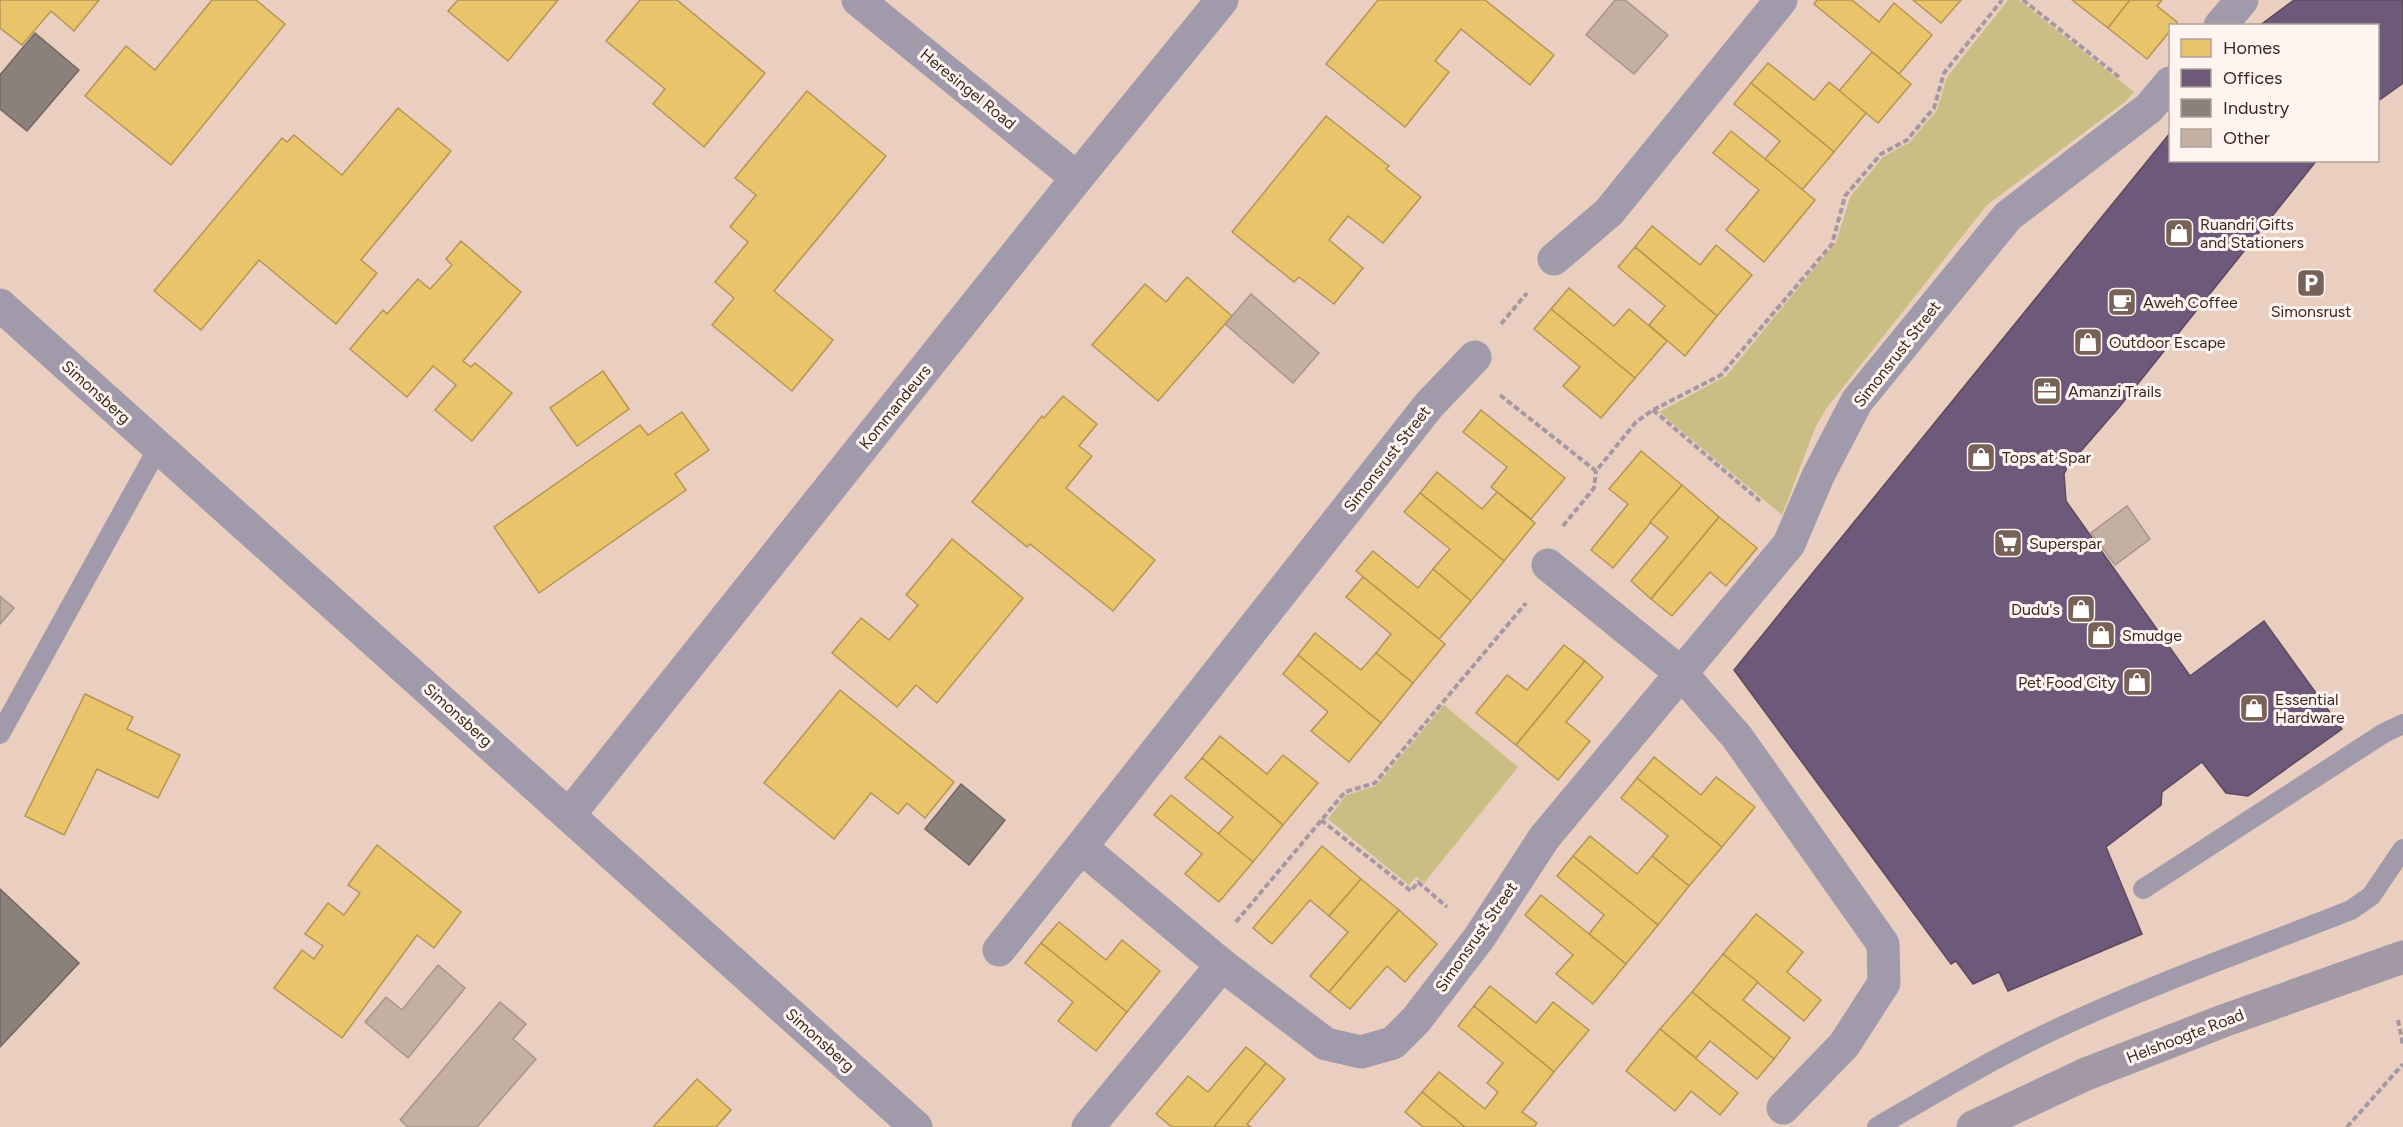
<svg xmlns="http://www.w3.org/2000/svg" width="2403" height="1127" viewBox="0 0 2403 1127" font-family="Figtree,sans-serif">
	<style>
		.green { fill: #cabe84 }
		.homes { fill: #e9c46a; stroke: #b59553; stroke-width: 1.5 }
		.offices { fill: #6d597a; stroke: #5e4a5e; stroke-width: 1.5 }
		.industry { fill: #8a817c; stroke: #726660; stroke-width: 1.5 }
		.building { fill: #c3b0a2; stroke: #a79587; stroke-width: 1.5 }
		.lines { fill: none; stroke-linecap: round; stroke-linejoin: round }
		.path { stroke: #a499a1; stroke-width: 4; stroke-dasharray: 6 3; stroke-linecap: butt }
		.lane { stroke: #a19aab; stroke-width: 20 }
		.street { stroke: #a19aab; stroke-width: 33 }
		.secondary { stroke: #a398a6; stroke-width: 33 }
		.labels { text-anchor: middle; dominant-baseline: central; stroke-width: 6; stroke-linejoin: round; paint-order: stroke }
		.street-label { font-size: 16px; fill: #3b281e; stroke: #fff4ef }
		.poi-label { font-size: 16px; fill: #3b281e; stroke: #fff4ef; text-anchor: start }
	</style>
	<rect width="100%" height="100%" fill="#eacfc0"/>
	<g class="green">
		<path d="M2008,0H2019L2134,92L2125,102L1987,205L1826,409L1816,426L1782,515L1659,412L1726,376L1836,242L1850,197L1883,157L1910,142L1937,110L1947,77Z"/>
		<path d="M1444,705L1518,767L1424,883L1416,877L1409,885L1328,819L1346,795L1376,786Z"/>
	</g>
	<g class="homes">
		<path d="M0,0H99L74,31L51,11L22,45L0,28Z"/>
		<path d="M212,0H256L285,24L171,165L85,96L126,46L155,70Z"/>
		<path d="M458,0H558L508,61L448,11Z"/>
		<path d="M640,0H677L765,73L704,147L653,104L665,89L606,41Z"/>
		<path d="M1378,0H1485L1554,55L1530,85L1461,29L1435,61L1449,72L1405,127L1326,64Z"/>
		<path d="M1817,0H1852L1879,22L1894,3L1932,35L1899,74L1814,4Z"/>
		<path d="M1913,0H1961L1941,23Z"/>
		<path d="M2072,0H2130L2108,28Z"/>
		<path d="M2130,0H2162L2157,6L2177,22L2175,26H2170V31L2147,59L2108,28Z"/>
		<path d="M1872,52L1911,84L1878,123L1839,91Z"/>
		<path d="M1768,63L1814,100L1829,82L1866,113L1834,152L1751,83Z"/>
		<path d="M1751,83L1834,152L1802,190L1765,159L1780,141L1734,104Z"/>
		<path d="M807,91L886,156L774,291L833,340L792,391L712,325L734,298L715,282L748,242L730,227L756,195L735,178Z"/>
		<path d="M398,108L451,151L361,260L377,273L336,324L259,260L201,330L154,291L282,138L287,142L294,135L342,175Z"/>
		<path d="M1326,116L1389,166L1386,169L1421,197L1383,243L1348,216L1329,240L1363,268L1334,304L1299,277L1294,282L1232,232Z"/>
		<path d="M1731,131L1815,200L1764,262L1726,230L1759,190L1713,153Z"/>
		<path d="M1652,226L1700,265L1716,245L1752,275L1717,316L1635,247Z"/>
		<path d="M461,241L521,292L463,361L471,367L475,363L512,393L472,441L435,410L456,385L433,366L407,397L350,349L383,310L387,314L418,279L430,289L452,265L446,259Z"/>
		<path d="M1635,247L1717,316L1685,356L1649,325L1665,306L1618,267Z"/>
		<path d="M1187,277L1232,316L1158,401L1092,345L1145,284L1166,302Z"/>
		<path d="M1569,288L1614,326L1629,309L1667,341L1635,378L1551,309Z"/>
		<path d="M1551,309L1635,378L1601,418L1563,386L1580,367L1534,329Z"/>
		<path d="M603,371L629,409L577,446L550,408Z"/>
		<path d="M1063,396L1097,424L1079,446L1092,456L1066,488L1155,560L1113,611L1030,544L1027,547L972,502L1042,416L1044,418Z"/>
		<path d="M1481,410L1565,478L1531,519L1491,487L1507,467L1463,432Z"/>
		<path d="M682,412L709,450L675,474L686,490L539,593L494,527L640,425L648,435Z"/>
		<path d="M1641,451L1682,485L1613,568L1591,550L1628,504L1609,489Z"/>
		<path d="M1437,472L1482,509L1497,492L1535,523L1504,561L1420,493Z"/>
		<path d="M1682,485L1719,517L1651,599L1631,581L1668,537L1650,522Z"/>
		<path d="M1420,493L1504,561L1471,601L1433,569L1450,549L1404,512Z"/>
		<path d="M1719,517L1757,548L1726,586L1710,572L1672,616L1651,599Z"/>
		<path d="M952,539L1023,598L937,703L916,685L897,707L832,653L861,618L889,640L918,605L906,595Z"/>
		<path d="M1373,551L1418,588L1433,569L1471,601L1439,639L1356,571Z"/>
		<path d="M1363,577L1445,644L1413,683L1376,653L1391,634L1346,597Z"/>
		<path d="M1315,633L1361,670L1376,653L1413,683L1381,723L1298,655Z"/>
		<path d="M1564,645L1585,661L1516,745L1476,713L1507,675L1527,690Z"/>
		<path d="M1298,655L1381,723L1349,762L1311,731L1328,712L1283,674Z"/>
		<path d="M1585,661L1603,677L1566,722L1590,741L1558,780L1516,745Z"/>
		<path d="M840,690L954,782L925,818L907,803L898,814L871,793L834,839L764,783Z"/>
		<path d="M85,694L133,717L127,729L180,755L158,798L97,769L64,835L25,816Z"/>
		<path d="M1220,736L1267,774L1283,755L1318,783L1283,825L1202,758Z"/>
		<path d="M1654,757L1701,795L1716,777L1755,807L1722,847L1637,778Z"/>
		<path d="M1202,758L1283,825L1253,862L1218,834L1233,817L1185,778Z"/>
		<path d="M1637,778L1722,847L1689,886L1652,856L1668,836L1621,798Z"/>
		<path d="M1171,795L1253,862L1219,902L1185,874L1202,854L1154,815Z"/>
		<path d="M1590,836L1637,874L1652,856L1689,886L1658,925L1573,856Z"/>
		<path d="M377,845L461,912L434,948L417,935L342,1038L274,988L302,950L314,959L323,946L305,934L328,903L344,915L360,893L348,885Z"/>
		<path d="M1322,846L1361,879L1329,916L1310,900L1272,944L1253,928Z"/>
		<path d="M1573,856L1658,925L1626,964L1589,934L1604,915L1557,876Z"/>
		<path d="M1361,879L1399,910L1329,992L1310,976L1348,932L1329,916Z"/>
		<path d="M1541,895L1626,964L1593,1004L1556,974L1573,955L1525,915Z"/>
		<path d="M1399,910L1437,944L1405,982L1387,966L1350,1009L1329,992Z"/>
		<path d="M1756,914L1803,952L1787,972L1821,1000L1804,1021L1723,954Z"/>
		<path d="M1059,922L1106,960L1122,940L1160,971L1127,1012L1041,943Z"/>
		<path d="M1041,943L1127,1012L1096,1051L1058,1021L1073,1002L1025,963Z"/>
		<path d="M1723,954L1758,982L1743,1000L1790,1038L1774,1059L1692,992Z"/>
		<path d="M1490,986L1536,1023L1553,1002L1589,1030L1554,1072L1474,1006Z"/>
		<path d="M1692,992L1774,1059L1757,1079L1710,1041L1696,1058L1660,1029Z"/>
		<path d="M1474,1006L1554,1072L1522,1112L1537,1123L1534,1127H1465L1422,1092L1439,1072L1485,1109L1498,1092L1487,1083L1503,1063L1458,1026Z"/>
		<path d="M1660,1029L1738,1093L1720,1115L1691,1091L1675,1111L1626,1071Z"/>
		<path d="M1246,1047L1266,1063L1214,1127H1172L1156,1114L1188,1076L1208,1092Z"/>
		<path d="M1266,1063L1285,1079L1247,1124L1251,1127H1214Z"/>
		<path d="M697,1079L731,1110L716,1127H653Z"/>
		<path d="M1422,1092L1465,1127H1423L1405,1112Z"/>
	</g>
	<g class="offices">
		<path d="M2294,0H2403V83L2378,101V26H2259Z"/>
		<path d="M2170,133V160H2317L2120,406L2068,466L2064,474L2066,501L2190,676L2264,621L2342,729L2248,796L2226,793L2202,762L2162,792L2161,805L2106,847L2142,934L2008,991L1999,972L1973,984L1956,961L1951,964L1734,670Z"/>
	</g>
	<g class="industry">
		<path d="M35,33L79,70L27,131L0,109V75Z"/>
		<path d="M961,784L1005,820L969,865L925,829Z"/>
		<path d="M0,889L79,963L0,1047Z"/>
	</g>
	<g class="building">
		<path d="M1615,0H1625L1668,35L1634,74L1586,35Z"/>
		<path d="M1251,294L1319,353L1293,383L1225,324Z"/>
		<path d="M2127,506L2150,539L2115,565L2091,533Z"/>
		<path d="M0,596L14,608L0,624Z"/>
		<path d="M438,965L465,988L408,1058L365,1022L386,997L402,1010Z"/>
		<path d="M500,1002L526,1024L513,1039L536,1059L477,1127H408L400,1120Z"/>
	</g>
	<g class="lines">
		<g class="path">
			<path d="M2023,0L2119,77"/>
			<path d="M1501,324L1527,293"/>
			<path d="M1500,395L1596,471L1636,422L1653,410L1721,375L1832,244L1845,196L1881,154L1907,140L1934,108L1944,73L2002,0"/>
			<path d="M1653,410L1760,501"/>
			<path d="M1563,526L1594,488L1596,471"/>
			<path d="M1321,820L1411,891L1418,882L1447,907"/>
			<path d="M1236,922L1345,792L1375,783L1526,603"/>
			<path d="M2398,1020L2403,1045"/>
			<path d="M2347,1127L2403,1064"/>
		</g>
		<g class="lane">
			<path d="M0,734L158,448"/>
			<path d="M2143,889L2384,733L2403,724"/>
			<path d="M1877,1127C1934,1094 1992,1059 2052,1031C2149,985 2252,949 2351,910L2371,896L2403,849"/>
		</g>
		<g class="street">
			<path d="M858,0L1077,178"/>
			<path d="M2220,26L2242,0"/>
			<path d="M1554,259L1609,212L1781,0"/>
			<path d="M0,305L916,1127"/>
			<path d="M1475,357L1429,405L1081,847L1222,965L1326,1044L1361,1052L1393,1043L1416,1020L1479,938L1544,838L1789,544L1818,476L1857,401L2008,216L2149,108L2170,83"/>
			<path d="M1548,565L1681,673L1737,737L1883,944L1884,983L1844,1045L1783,1108"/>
			<path d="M569,815L1077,178L1222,0"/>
			<path d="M999,950L1081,847"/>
			<path d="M1088,1127L1222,965"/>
		</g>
		<path class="secondary" d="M1973,1127L2086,1074L2223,1021L2403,957"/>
	</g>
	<defs>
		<g id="shop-square" transform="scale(1.5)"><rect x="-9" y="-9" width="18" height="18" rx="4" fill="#786257" stroke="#fff4ef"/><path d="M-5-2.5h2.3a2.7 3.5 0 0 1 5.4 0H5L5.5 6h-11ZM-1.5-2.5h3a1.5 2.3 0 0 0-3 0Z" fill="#fff"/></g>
		<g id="parking-square" transform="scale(1.5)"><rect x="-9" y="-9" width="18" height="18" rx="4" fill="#786257" stroke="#fff4ef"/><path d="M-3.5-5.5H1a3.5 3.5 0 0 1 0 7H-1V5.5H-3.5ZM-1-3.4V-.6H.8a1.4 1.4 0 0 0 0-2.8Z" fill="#fff"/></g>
		<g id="cafe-square" transform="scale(1.5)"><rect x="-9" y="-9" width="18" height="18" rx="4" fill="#786257" stroke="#fff4ef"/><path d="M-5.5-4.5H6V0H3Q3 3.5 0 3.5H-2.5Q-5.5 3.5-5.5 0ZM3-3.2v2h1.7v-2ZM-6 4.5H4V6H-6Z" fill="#fff"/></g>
		<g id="office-square" transform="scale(1.5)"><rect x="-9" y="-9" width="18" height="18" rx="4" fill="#786257" stroke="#fff4ef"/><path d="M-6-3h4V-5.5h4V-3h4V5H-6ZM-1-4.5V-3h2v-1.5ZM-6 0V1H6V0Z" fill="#fff"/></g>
		<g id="supermarket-square" transform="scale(1.5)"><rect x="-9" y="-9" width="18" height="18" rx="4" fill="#786257" stroke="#fff4ef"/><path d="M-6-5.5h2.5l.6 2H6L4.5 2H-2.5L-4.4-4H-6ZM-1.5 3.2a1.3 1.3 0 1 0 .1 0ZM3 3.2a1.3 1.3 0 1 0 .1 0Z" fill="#fff"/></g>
	</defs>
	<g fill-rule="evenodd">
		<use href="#shop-square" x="2179" y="233"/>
		<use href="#parking-square" x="2311" y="283"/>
		<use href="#cafe-square" x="2122" y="302"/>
		<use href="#shop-square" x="2088" y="342"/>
		<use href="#office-square" x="2047" y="391"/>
		<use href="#shop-square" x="1981" y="457"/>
		<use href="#supermarket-square" x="2008" y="543"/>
		<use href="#shop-square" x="2081" y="609"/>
		<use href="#shop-square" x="2101" y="635"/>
		<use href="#shop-square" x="2137" y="682"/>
		<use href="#shop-square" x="2254" y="708"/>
	</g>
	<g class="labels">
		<g class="street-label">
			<text transform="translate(968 89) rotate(39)">Heresingel Road</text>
			<text transform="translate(1897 354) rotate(-52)">Simonsrust Street</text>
			<text transform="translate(96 392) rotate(42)">Simonsberg</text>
			<text transform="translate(895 407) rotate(-51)">Kommandeurs</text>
			<text transform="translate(1387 459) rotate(-52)">Simonsrust Street</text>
			<text transform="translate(458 715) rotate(42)">Simonsberg</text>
			<text transform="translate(1476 937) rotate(-55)">Simonsrust Street</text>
			<text transform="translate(2185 1036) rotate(-21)">Helshoogte Road</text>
			<text transform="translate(820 1040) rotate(42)">Simonsberg</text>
		</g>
		<g class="poi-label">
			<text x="2200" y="224">Ruandri Gifts<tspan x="2200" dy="18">and Stationers</tspan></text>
			<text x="2143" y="302">Aweh Coffee</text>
			<text x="2311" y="311" text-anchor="middle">Simonsrust</text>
			<text x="2109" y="342">Outdoor Escape</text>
			<text x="2068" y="391">Amanzi Trails</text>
			<text x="2002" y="457">Tops at Spar</text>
			<text x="2029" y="543">Superspar</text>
			<text x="2060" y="609" text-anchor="end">Dudu's</text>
			<text x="2122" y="635">Smudge</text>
			<text x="2116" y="682" text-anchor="end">Pet Food City</text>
			<text x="2275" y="699">Essential<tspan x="2275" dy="18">Hardware</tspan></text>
		</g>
	</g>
	<rect x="2169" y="24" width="210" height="138" fill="#fff4ef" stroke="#b1a29b" stroke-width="1.5"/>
	<rect x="2181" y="39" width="30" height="18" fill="#e9c46a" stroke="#b1a29b" stroke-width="1.5"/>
	<text x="2223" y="54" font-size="18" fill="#3b281e">Homes</text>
	<rect x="2181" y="69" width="30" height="18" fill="#6d597a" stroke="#b1a29b" stroke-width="1.5"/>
	<text x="2223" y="84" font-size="18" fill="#3b281e">Offices</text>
	<rect x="2181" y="99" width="30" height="18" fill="#8a817c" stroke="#b1a29b" stroke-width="1.5"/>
	<text x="2223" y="114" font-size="18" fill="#3b281e">Industry</text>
	<rect x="2181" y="129" width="30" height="18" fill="#c3b0a2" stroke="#b1a29b" stroke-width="1.5"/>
	<text x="2223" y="144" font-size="18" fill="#3b281e">Other</text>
</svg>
